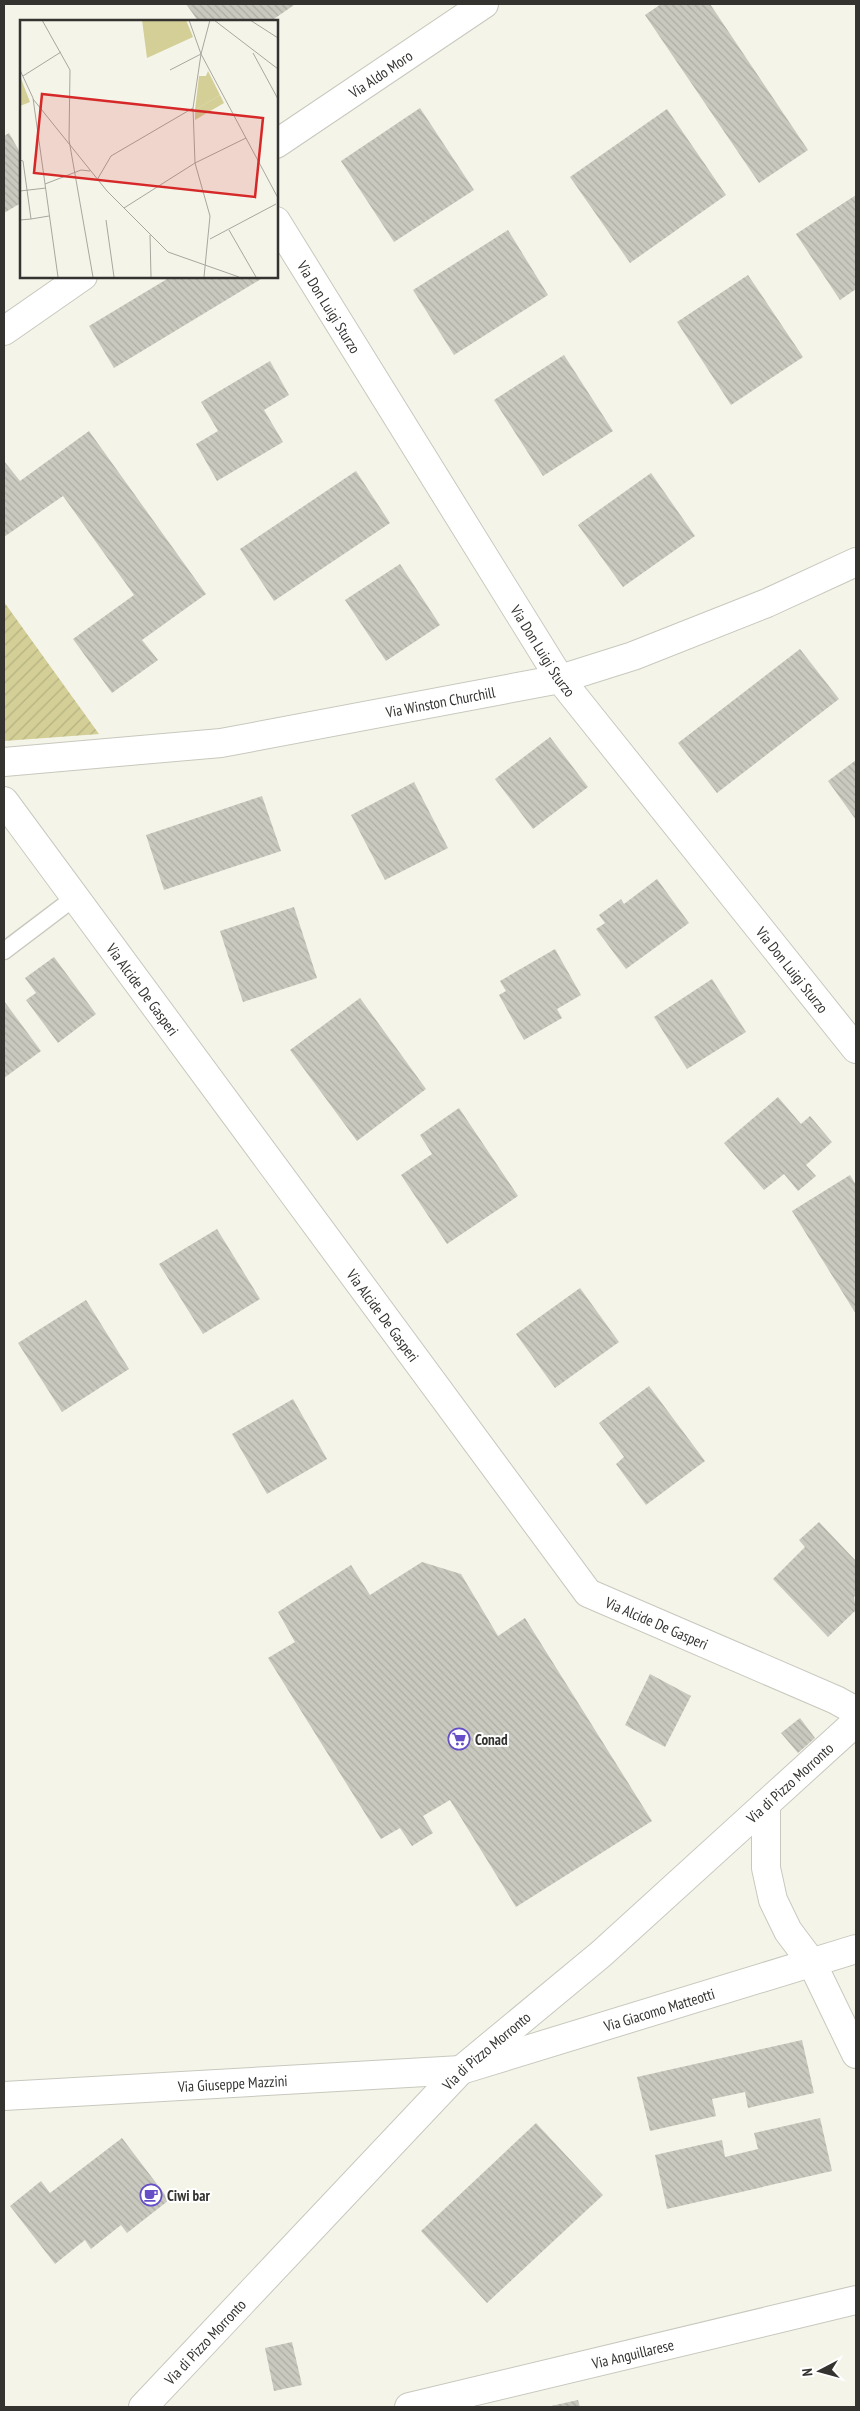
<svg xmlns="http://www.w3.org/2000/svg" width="860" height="2411" viewBox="0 0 860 2411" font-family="'PT Sans Narrow',sans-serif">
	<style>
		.garden { fill: url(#garden-furrows) }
		.building { fill: url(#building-back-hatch) }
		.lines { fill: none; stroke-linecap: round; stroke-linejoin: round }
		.lane-casing { stroke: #c8c8be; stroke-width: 19 }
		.street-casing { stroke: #c8c8be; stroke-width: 30 }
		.secondary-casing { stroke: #c8c8be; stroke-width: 30 }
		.lane { stroke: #fff; stroke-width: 16 }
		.street { stroke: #fff; stroke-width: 28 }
		.secondary { stroke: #fff; stroke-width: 28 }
		.labels { text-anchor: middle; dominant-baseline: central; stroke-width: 4; stroke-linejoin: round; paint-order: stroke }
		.street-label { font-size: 15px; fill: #343330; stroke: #fff }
		.poi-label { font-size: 15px; font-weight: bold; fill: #343330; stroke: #fff; text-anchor: start }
		.inset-road { fill: none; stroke: #a7a79f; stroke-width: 1 }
		.view { fill: #d62828; fill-opacity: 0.15; stroke: #d62828; stroke-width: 2.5 }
		.inset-edge { fill: none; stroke: #343330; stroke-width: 2.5 }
	</style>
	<defs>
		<pattern id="garden-furrows" width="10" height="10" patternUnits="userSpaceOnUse" patternTransform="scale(1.25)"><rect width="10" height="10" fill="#d3cf96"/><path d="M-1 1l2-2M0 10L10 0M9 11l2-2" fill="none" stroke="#b6b282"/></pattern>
		<pattern id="building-back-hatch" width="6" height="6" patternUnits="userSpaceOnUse" patternTransform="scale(1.25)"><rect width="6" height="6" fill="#c9c9bf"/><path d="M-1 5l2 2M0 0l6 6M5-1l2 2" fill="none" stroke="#adada4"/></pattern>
	</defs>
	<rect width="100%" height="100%" fill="#f4f4e9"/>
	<path class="garden" d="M4,602L99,734L4,741Z"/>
	<g class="building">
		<path d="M186,4H293L294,5L271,21H198Z"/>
		<path d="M661,4H710L808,150L759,183L645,15Z"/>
		<path d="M420,108L474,190L394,242L341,161Z"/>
		<path d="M667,109L726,195L630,263L570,177Z"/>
		<path d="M9,133L21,154V203L4,213V136Z"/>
		<path d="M856,195V289L840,300L796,234Z"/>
		<path d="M508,230L548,295L454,355L413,290Z"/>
		<path d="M748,275L803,357L731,405L677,322Z"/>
		<path d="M172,276H266L114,368L89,326Z"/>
		<path d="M564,355L613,431L543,476L494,400Z"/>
		<path d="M270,361L289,395L264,410L283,442L217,481L196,444L218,431L201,402Z"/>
		<path d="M89,431L206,594L142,640L158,660L112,693L73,639L134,595L63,496L4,537V461L20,481Z"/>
		<path d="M356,471L390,523L274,601L240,549Z"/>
		<path d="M651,473L695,536L623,587L578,525Z"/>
		<path d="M400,564L440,625L386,661L345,600Z"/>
		<path d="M800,649L839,699L717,793L678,743Z"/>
		<path d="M550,737L588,787L533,829L495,779Z"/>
		<path d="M856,760V820L828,781Z"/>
		<path d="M414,782L448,848L385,880L351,815Z"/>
		<path d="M262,796L281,851L164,890L146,835Z"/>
		<path d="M657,879L689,923L626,969L596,929L605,923L599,915L621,899L624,904Z"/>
		<path d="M294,907L317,978L243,1002L220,931Z"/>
		<path d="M555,949L581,995L557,1009L562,1018L524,1040L499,995L506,991L500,981Z"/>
		<path d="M54,957L96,1014L58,1043L26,1000L36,993L25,978Z"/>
		<path d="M712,979L746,1032L687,1069L654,1017Z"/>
		<path d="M360,998L426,1089L357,1141L290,1050Z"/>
		<path d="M4,1001L41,1051L4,1078Z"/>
		<path d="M778,1097L801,1124L810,1116L832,1142L806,1165L816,1176L798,1191L784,1174L764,1190L724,1143Z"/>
		<path d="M459,1108L518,1196L447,1244L401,1175L432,1154L420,1135Z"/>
		<path d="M850,1175L856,1185V1314L792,1211Z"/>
		<path d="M217,1229L260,1299L203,1334L159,1264Z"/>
		<path d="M580,1288L619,1342L555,1388L516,1334Z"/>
		<path d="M86,1300L129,1369L62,1412L18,1343Z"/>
		<path d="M649,1386L705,1461L646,1505L616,1464L624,1457L599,1423Z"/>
		<path d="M293,1399L327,1459L267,1494L232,1434Z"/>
		<path d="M819,1522L856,1561V1595L854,1597L856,1610L828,1637L773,1579L805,1547L799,1540Z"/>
		<path d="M422,1562L461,1574L498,1636L525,1618L652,1821L516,1907L450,1800L423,1816L433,1833L412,1846L400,1828L381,1839L268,1658L295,1642L278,1612L351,1565L370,1595Z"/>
		<path d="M650,1674L691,1696L665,1747L625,1725Z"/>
		<path d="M800,1718L815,1738L798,1753L781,1733Z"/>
		<path d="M802,2040L814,2093L748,2108L745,2092L712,2099L716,2116L650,2131L637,2077Z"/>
		<path d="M820,2118L832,2171L667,2209L655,2155L722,2140L725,2157L758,2149L754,2133Z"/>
		<path d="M536,2123L603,2195L487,2303L421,2231Z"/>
		<path d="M122,2138L169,2200L127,2233L121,2225L91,2249L85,2240L55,2264L10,2206L41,2181L50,2193Z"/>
		<path d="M292,2342L302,2385L274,2391L265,2348Z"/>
		<path d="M578,2400L580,2407H551V2406Z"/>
	</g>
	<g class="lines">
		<g class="lane-casing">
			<path id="lane" d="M4,951L74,898"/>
		</g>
		<g class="street-casing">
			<g id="street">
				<path id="s1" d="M276,144L484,4"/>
				<path id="s2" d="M276,221L560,679L856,1049"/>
				<path d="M4,331L83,276"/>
				<path id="s3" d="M4,762L221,743L560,679L633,656L767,603L856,562"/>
				<path id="s4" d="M4,801L588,1593L836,1700L856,1711"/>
				<path d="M766,1804V1868L773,1900L788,1931L812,1963L856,2054"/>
				<path id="s5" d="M4,2096L461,2070L856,1949"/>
				<path id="s6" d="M143,2407L461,2070L601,1954L856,1722"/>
			</g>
		</g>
		<g class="secondary-casing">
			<g id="secondary">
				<path id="s7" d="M409,2407L856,2300"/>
			</g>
		</g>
		<use href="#lane" class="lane"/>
		<use href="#street" class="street"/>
		<use href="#secondary" class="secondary"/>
	</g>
	<defs>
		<g id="supermarket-ring" transform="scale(1.125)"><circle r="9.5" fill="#fff" stroke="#664ec7" stroke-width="1.5"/><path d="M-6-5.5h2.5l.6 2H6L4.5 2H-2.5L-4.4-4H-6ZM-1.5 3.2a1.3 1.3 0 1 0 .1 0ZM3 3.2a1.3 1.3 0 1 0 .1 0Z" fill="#664ec7"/></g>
		<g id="cafe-ring" transform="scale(1.125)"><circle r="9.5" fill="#fff" stroke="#664ec7" stroke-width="1.5"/><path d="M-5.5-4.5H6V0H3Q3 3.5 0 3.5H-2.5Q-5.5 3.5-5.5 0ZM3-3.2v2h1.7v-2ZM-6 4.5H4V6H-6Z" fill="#664ec7"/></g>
	</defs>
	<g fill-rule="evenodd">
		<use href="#supermarket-ring" x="459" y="1739"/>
		<use href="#cafe-ring" x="151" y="2195"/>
	</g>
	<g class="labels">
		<g class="street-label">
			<text stroke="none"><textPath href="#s1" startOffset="126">Via Aldo Moro</textPath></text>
			<text stroke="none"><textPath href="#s2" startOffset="101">Via Don Luigi Sturzo</textPath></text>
			<text stroke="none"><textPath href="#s2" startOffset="506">Via Don Luigi Sturzo</textPath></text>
			<text stroke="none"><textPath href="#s3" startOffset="441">Via Winston Churchill</textPath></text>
			<text stroke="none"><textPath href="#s2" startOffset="911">Via Don Luigi Sturzo</textPath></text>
			<text stroke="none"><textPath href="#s4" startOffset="234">Via Alcide De Gasperi</textPath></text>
			<text stroke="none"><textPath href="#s4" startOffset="639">Via Alcide De Gasperi</textPath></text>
			<text stroke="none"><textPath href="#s4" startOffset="1059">Via Alcide De Gasperi</textPath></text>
			<text stroke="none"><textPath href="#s6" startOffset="900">Via di Pizzo Morronto</textPath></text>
			<text stroke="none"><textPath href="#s5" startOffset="665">Via Giacomo Matteotti</textPath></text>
			<text stroke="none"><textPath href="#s6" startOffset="495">Via di Pizzo Morronto</textPath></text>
			<text stroke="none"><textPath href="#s5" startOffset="229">Via Giuseppe Mazzini</textPath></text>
			<text stroke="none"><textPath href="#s6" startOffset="90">Via di Pizzo Morronto</textPath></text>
			<text stroke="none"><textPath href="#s7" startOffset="230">Via Anguillarese</textPath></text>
		</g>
		<g class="poi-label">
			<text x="475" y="1739">Conad</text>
			<text x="167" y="2195">Ciwi bar</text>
		</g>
	</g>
	<g transform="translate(20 20)">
		<rect width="258" height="258" fill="#f4f4e9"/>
		<path d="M122,0H166L173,17L127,38ZM0,56L10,82L0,86Z" fill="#d3cf96"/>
		<path d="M188,51L200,75L175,90L179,56H186Z" fill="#d3cf96"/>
		<path d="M200,75L204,83L175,100V90Z" fill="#d3cf96"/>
		<path class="inset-road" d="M22,0L50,50L49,120L73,257M169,0L181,34L258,178M194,0L258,49M230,0L258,18M233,33L258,79M0,50L13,78L38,257M150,50L181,34M3,56L41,32M13,79L87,171L148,232L219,257M0,140L3,141L11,199L0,200M77,160L91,136L173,88M25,164L61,150L70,151M0,171L26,168M104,188L175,143L226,118M11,199L29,196M86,200L94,257M209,210L236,257M130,215L131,257M190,219L256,184M184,257L190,196L175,143L173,88L181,34L190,0"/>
		<path class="view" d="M22,74L243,98L235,177L14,153Z"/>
		<rect width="258" height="258" class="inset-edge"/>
	</g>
	<rect width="860" height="2411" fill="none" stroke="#343330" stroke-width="10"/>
	<g transform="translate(820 2371) rotate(264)" stroke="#ffffff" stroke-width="4" paint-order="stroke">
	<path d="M0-4L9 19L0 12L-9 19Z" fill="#343330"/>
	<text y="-8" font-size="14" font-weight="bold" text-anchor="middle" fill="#343330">N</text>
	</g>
</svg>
